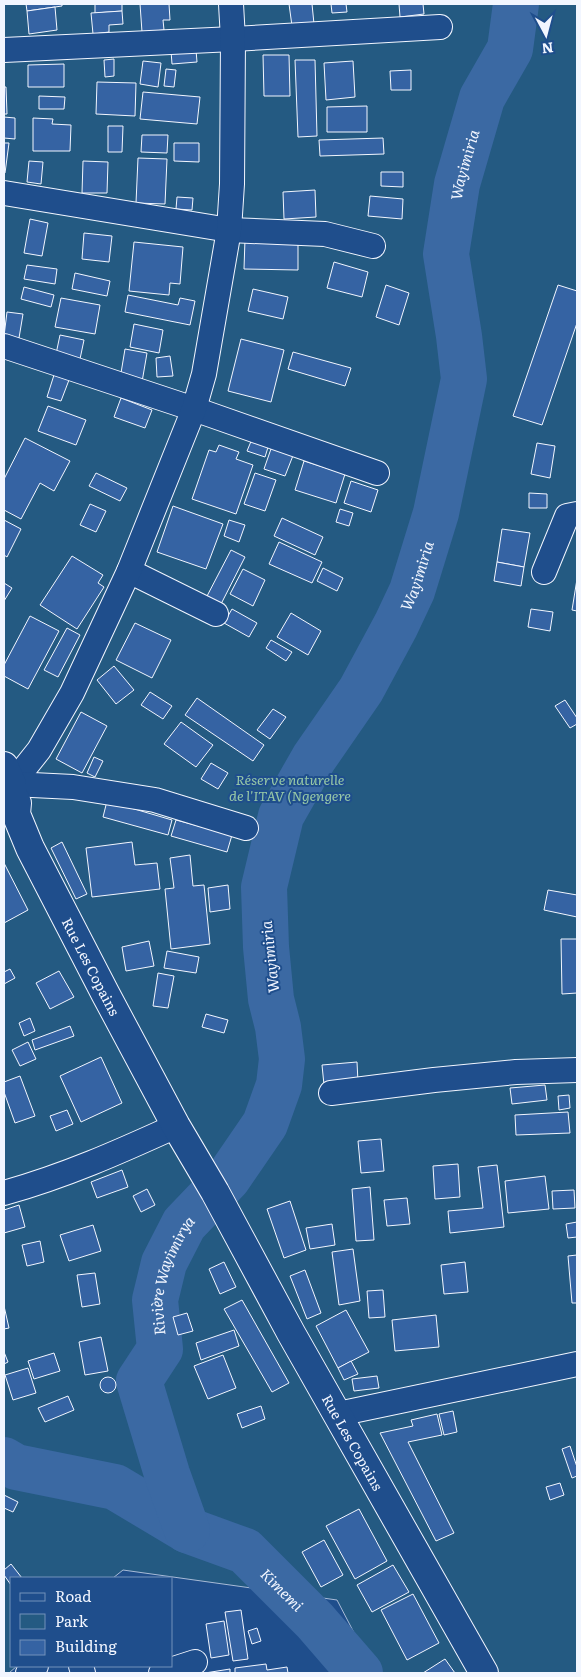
<svg xmlns="http://www.w3.org/2000/svg" width="581" height="1677" viewBox="0 0 581 1677" font-family="Literata,serif">
	<style>
		.green { fill: #245a82; stroke: #a8bbd7 }
		.lines { fill: none; stroke-linecap: round; stroke-linejoin: round }
		.river { stroke: #3b69a3; stroke-width: 46 }
		.building { fill: #3563a3; stroke: #f2f6ff }
		.minor-casing { stroke: #f2f6ff; stroke-width: 26 }
		.tertiary-casing { stroke: #f2f6ff; stroke-width: 30 }
		.minor { stroke: #1f4e8c; stroke-width: 24 }
		.tertiary { stroke: #1f4e8c; stroke-width: 28 }
		.labels { text-anchor: middle; dominant-baseline: central; stroke-width: 4; stroke-linejoin: round; paint-order: stroke }
		.park-label { font-size: 14px; font-style: italic; fill: #97c8a6; stroke: #1f4e8c }
		.street-label { font-size: 14px; fill: #f2f6ff; stroke: #1f4e8c }
		.water-label { font-size: 15px; font-style: italic; fill: #f2f6ff; stroke: #1f4e8c }
	</style>
	<rect width="100%" height="100%" fill="#1f4e8c"/>
	<path class="green" d="M4,4H577V1673H375L337,1600L123,1570L113,1578H11V1666H17L9,1673H4Z"/>
	<g class="lines">
		<g class="river">
			<path id="s1" d="M4,1460L16,1467L115,1487L187,1530L245,1551L315,1621L360,1673"/>
			<path id="s2" d="M187,1530L167,1474L139,1381L160,1349L155,1300L164,1263L184,1224L228,1178L265,1124L279,1085L282,1059L278,1027L271,999L266,947L264,887L281,816L314,758L361,690L396,625L412,591L436,513L464,379L459,336L446,254L457,184L482,98L510,49L516,4"/>
		</g>
	</g>
	<g class="building">
		<path d="M26,4H62V6L27,11Z"/>
		<path d="M95,4H122V11L95,13Z"/>
		<path d="M140,4H169L170,20H163L164,30L142,32Z"/>
		<path d="M289,4H312L314,24L292,26Z"/>
		<path d="M331,4H346L347,12L332,13Z"/>
		<path d="M399,4H423L424,14L400,17Z"/>
		<path d="M55,7L57,30L29,34L27,11Z"/>
		<path d="M122,11L123,24L109,25V32L93,34L91,13Z"/>
		<path d="M196,50L197,62L172,64L171,51Z"/>
		<path d="M263,55H289L290,96H264Z"/>
		<path d="M114,59V76L105,77L104,60Z"/>
		<path d="M295,60H315L317,136L298,137Z"/>
		<path d="M143,61L161,63L158,87L140,84Z"/>
		<path d="M353,61L355,97L326,100L324,63Z"/>
		<path d="M64,64V87H28V65Z"/>
		<path d="M166,69L176,70L174,87L164,86Z"/>
		<path d="M411,70V90H391L390,71Z"/>
		<path d="M97,82L136,83L135,116L96,114Z"/>
		<path d="M4,87H6L7,114H4Z"/>
		<path d="M143,92L200,97L197,124L140,119Z"/>
		<path d="M39,96L65,97L64,109H39Z"/>
		<path d="M367,106V132H327V107Z"/>
		<path d="M4,117L15,118V139L4,138Z"/>
		<path d="M33,118L53,119L52,124L71,125L70,151H33Z"/>
		<path d="M108,126H123L122,152H108Z"/>
		<path d="M142,135H168L167,153L141,152Z"/>
		<path d="M383,138L384,154L320,156L319,140Z"/>
		<path d="M4,143H9L5,173H4Z"/>
		<path d="M174,143H199V162L174,161Z"/>
		<path d="M138,158L167,159L165,204L136,203Z"/>
		<path d="M29,161L43,162L41,184L27,182Z"/>
		<path d="M83,161L108,162L107,193H82Z"/>
		<path d="M381,172H403V187L381,186Z"/>
		<path d="M315,190L316,217L284,219L283,192Z"/>
		<path d="M370,196L403,199L402,219L368,216Z"/>
		<path d="M177,197L193,198L192,210L176,209Z"/>
		<path d="M30,219L48,223L42,256L24,253Z"/>
		<path d="M84,233L112,236L109,262L82,259Z"/>
		<path d="M245,239L298,240V270L244,269Z"/>
		<path d="M134,242L183,247L180,284L170,283L169,295L129,291Z"/>
		<path d="M334,262L368,272L362,297L327,288Z"/>
		<path d="M27,265L57,269L55,284L24,279Z"/>
		<path d="M75,273L110,281L107,296L72,289Z"/>
		<path d="M386,285L409,293L399,325L376,317Z"/>
		<path d="M558,285L577,291V323L542,425L513,416Z"/>
		<path d="M24,287L54,295L51,307L21,299Z"/>
		<path d="M253,289L288,297L283,319L248,311Z"/>
		<path d="M128,295L178,305L180,298L195,301L190,325L125,312Z"/>
		<path d="M61,298L100,305L95,334L55,327Z"/>
		<path d="M7,312L23,314L19,338L4,336Z"/>
		<path d="M134,324L163,330L159,353L130,347Z"/>
		<path d="M60,335L84,340L80,359L56,354Z"/>
		<path d="M241,339L284,350L271,402L228,391Z"/>
		<path d="M125,349L147,353L142,382L120,379Z"/>
		<path d="M293,352L351,368L345,386L288,369Z"/>
		<path d="M170,356L173,376L157,377L156,358Z"/>
		<path d="M54,375L69,380L61,401L47,397Z"/>
		<path d="M121,398L152,410L145,428L114,417Z"/>
		<path d="M48,406L86,420L76,445L38,431Z"/>
		<path d="M25,438L70,461L54,491L40,483L21,519L4,510V479Z"/>
		<path d="M252,439L269,444L265,457L247,451Z"/>
		<path d="M537,443L555,446L550,478L531,474Z"/>
		<path d="M219,445L239,452L236,459L253,465L236,514L192,499L209,450L216,452Z"/>
		<path d="M272,446L294,453L285,476L264,469Z"/>
		<path d="M304,461L345,474L336,503L295,490Z"/>
		<path d="M96,473L127,488L120,501L89,486Z"/>
		<path d="M255,473L276,480L265,511L244,504Z"/>
		<path d="M351,481L378,490L371,512L344,503Z"/>
		<path d="M529,493L547,494V508H529Z"/>
		<path d="M90,504L106,511L96,532L80,525Z"/>
		<path d="M173,506L223,524L206,569L157,552Z"/>
		<path d="M340,509L353,513L349,526L336,522Z"/>
		<path d="M282,518L323,537L315,555L274,536Z"/>
		<path d="M4,520L21,529L7,557L4,555Z"/>
		<path d="M229,520L245,525L239,542L224,536Z"/>
		<path d="M502,529L530,533L524,567L497,562Z"/>
		<path d="M279,542L322,562L312,583L269,564Z"/>
		<path d="M231,550L245,557L220,606L206,598Z"/>
		<path d="M72,556L103,575L98,583L104,587L77,629L40,605Z"/>
		<path d="M497,562L524,567L521,586L494,581Z"/>
		<path d="M323,568L343,578L337,591L317,581Z"/>
		<path d="M243,569L265,580L253,606L230,594Z"/>
		<path d="M577,579V611L572,610Z"/>
		<path d="M4,583L12,588L4,601Z"/>
		<path d="M232,609L257,623L249,637L224,623Z"/>
		<path d="M531,609L553,612L550,631L528,627Z"/>
		<path d="M291,613L321,631L308,655L277,637Z"/>
		<path d="M30,616L59,631L28,689L4,676V665Z"/>
		<path d="M135,623L171,640L152,678L116,660Z"/>
		<path d="M67,628L80,635L58,677L44,670Z"/>
		<path d="M271,640L292,652L286,661L266,648Z"/>
		<path d="M114,666L134,690L116,704L97,680Z"/>
		<path d="M150,692L172,706L163,719L141,705Z"/>
		<path d="M197,698L264,745L253,761L185,715Z"/>
		<path d="M565,700L577,718V724L570,728L555,706Z"/>
		<path d="M273,709L286,717L270,739L257,730Z"/>
		<path d="M81,712L107,726L82,773L56,759Z"/>
		<path d="M181,722L213,745L196,767L164,744Z"/>
		<path d="M94,757L103,761L95,777L87,773Z"/>
		<path d="M211,763L228,773L218,789L201,779Z"/>
		<path d="M107,801L172,820L168,835L103,817Z"/>
		<path d="M176,820L232,835L227,852L171,836Z"/>
		<path d="M62,842L87,894L76,899L51,848Z"/>
		<path d="M132,842L135,865L157,863L160,889L92,897L86,848Z"/>
		<path d="M190,855L193,886L204,885L210,944L171,949L165,889L174,888L170,858Z"/>
		<path d="M4,863L28,910L4,923Z"/>
		<path d="M228,885L230,909L210,912L208,888Z"/>
		<path d="M548,890L577,895V917L544,910Z"/>
		<path d="M561,939H577V993L562,994Z"/>
		<path d="M149,941L154,966L126,971L122,947Z"/>
		<path d="M167,951L199,957L196,973L164,968Z"/>
		<path d="M10,969L15,978L4,984V972Z"/>
		<path d="M59,971L74,997L50,1009L36,983Z"/>
		<path d="M158,973L174,976L168,1008L153,1006Z"/>
		<path d="M206,1014L228,1020L224,1033L202,1027Z"/>
		<path d="M30,1018L35,1031L24,1036L19,1023Z"/>
		<path d="M70,1026L74,1036L35,1050L32,1040Z"/>
		<path d="M28,1042L36,1059L20,1066L12,1050Z"/>
		<path d="M101,1057L122,1103L81,1122L60,1076Z"/>
		<path d="M357,1062L358,1082L324,1085L322,1065Z"/>
		<path d="M20,1076L35,1116L15,1123L4,1092V1082Z"/>
		<path d="M545,1085L547,1100L512,1104L510,1088Z"/>
		<path d="M569,1095L570,1108L559,1110L558,1096Z"/>
		<path d="M67,1110L73,1124L56,1131L50,1116Z"/>
		<path d="M568,1112L570,1133L516,1135L515,1115Z"/>
		<path d="M381,1139L384,1171L361,1173L358,1141Z"/>
		<path d="M458,1164L460,1197L435,1199L433,1166Z"/>
		<path d="M497,1165L504,1227L450,1233L448,1211L483,1208L478,1167Z"/>
		<path d="M122,1170L128,1187L97,1198L91,1182Z"/>
		<path d="M545,1176L549,1209L508,1213L505,1181Z"/>
		<path d="M370,1187L374,1240L356,1241L352,1189Z"/>
		<path d="M147,1189L155,1205L141,1212L133,1196Z"/>
		<path d="M574,1190L575,1208L553,1209L552,1191Z"/>
		<path d="M407,1198L410,1224L387,1226L384,1200Z"/>
		<path d="M290,1201L306,1250L284,1258L267,1209Z"/>
		<path d="M19,1205L25,1227L4,1233V1210Z"/>
		<path d="M577,1222V1237L568,1238L566,1224Z"/>
		<path d="M332,1224L335,1245L310,1249L306,1228Z"/>
		<path d="M93,1225L101,1251L69,1261L60,1235Z"/>
		<path d="M40,1241L44,1262L27,1266L22,1245Z"/>
		<path d="M353,1249L360,1301L339,1305L332,1252Z"/>
		<path d="M577,1255V1303H572L568,1256Z"/>
		<path d="M224,1262L236,1287L220,1294L209,1269Z"/>
		<path d="M465,1262L468,1292L444,1294L441,1265Z"/>
		<path d="M305,1270L321,1313L307,1319L290,1276Z"/>
		<path d="M95,1273L100,1304L82,1307L77,1275Z"/>
		<path d="M383,1290L385,1317L369,1318L367,1291Z"/>
		<path d="M242,1300L289,1383L272,1392L224,1309Z"/>
		<path d="M4,1306L9,1328L4,1329Z"/>
		<path d="M346,1310L369,1352L338,1368L316,1326Z"/>
		<path d="M187,1313L193,1331L178,1335L173,1317Z"/>
		<path d="M436,1315L439,1347L395,1351L392,1320Z"/>
		<path d="M234,1330L239,1346L201,1360L196,1343Z"/>
		<path d="M101,1337L108,1371L85,1375L79,1342Z"/>
		<path d="M4,1352L8,1362L4,1364Z"/>
		<path d="M54,1353L60,1371L34,1379L28,1361Z"/>
		<path d="M223,1355L236,1388L208,1399L194,1366Z"/>
		<path d="M351,1361L358,1374L344,1380L338,1368Z"/>
		<path d="M28,1368L36,1393L13,1400L5,1375Z"/>
		<path d="M377,1376L379,1388L354,1391L352,1379Z"/>
		<circle cx="108" cy="1385" r="8"/>
		<path d="M68,1396L74,1410L45,1422L38,1408Z"/>
		<path d="M261,1406L265,1419L242,1428L237,1414Z"/>
		<path d="M453,1411L457,1432L444,1435L439,1414Z"/>
		<path d="M437,1414L442,1435L408,1442L454,1533L436,1541L380,1433L413,1426L411,1420Z"/>
		<path d="M570,1446L577,1467V1476L572,1478L562,1449Z"/>
		<path d="M560,1483L564,1495L550,1500L546,1487Z"/>
		<path d="M4,1495L18,1502L13,1512L4,1508Z"/>
		<path d="M359,1509L387,1561L355,1579L326,1526Z"/>
		<path d="M324,1540L343,1575L321,1587L302,1552Z"/>
		<path d="M11,1564L22,1578H11V1585L4,1575V1570Z"/>
		<path d="M393,1565L409,1592L372,1612L357,1585Z"/>
		<path d="M413,1594L439,1643L407,1660L381,1610Z"/>
		<path d="M241,1610L248,1659L233,1661L225,1612Z"/>
		<path d="M224,1621L229,1655L211,1658L206,1624Z"/>
		<path d="M257,1628L261,1641L252,1644L248,1631Z"/>
		<path d="M445,1659L455,1673H423Z"/>
		<path d="M266,1664L267,1670L287,1667L288,1673H235V1668Z"/>
		<path d="M230,1669V1673H205Z"/>
	</g>
	<g class="lines">
		<g class="minor-casing">
			<g id="minor">
				<path d="M4,50L233,39L440,27"/>
				<path d="M4,193L229,230L325,234L373,246"/>
				<path d="M4,346L194,409L377,473"/>
				<path d="M129,571L216,614"/>
				<path d="M544,572L567,516L577,514"/>
				<path d="M12,784L39,750L72,693L129,571L194,409L204,374L229,230L232,184L233,39L231,4"/>
				<path d="M12,784L73,787L155,800L246,828"/>
				<path d="M331,1093L434,1080L516,1072L577,1070"/>
				<path d="M4,1193C65,1176 119,1152 176,1126"/>
				<path d="M338,1414L577,1364"/>
				<path d="M81,1666L83,1673"/>
				<path d="M28,1673L36,1666"/>
				<path d="M161,1673L195,1662"/>
			</g>
		</g>
		<g class="tertiary-casing">
			<g id="tertiary">
				<path id="s3" d="M4,766L12,784V792L17,803L16,814L30,848L105,993L176,1126L215,1192L291,1333L484,1673"/>
			</g>
		</g>
		<use href="#minor" class="minor"/>
		<use href="#tertiary" class="tertiary"/>
	</g>
	<g class="labels">
		<g class="park-label">
			<text x="290" y="779">Réserve naturelle<tspan x="290" dy="16">de l'ITAV (Ngengere</tspan></text>
		</g>
		<g class="street-label">
			<text stroke="none"><textPath href="#s3" startOffset="221">Rue Les Copains</textPath></text>
			<text stroke="none"><textPath href="#s3" startOffset="764">Rue Les Copains</textPath></text>
		</g>
		<g class="water-label">
			<text stroke="none"><textPath href="#s2" startOffset="1466">Wayimiria</textPath></text>
			<text stroke="none"><textPath href="#s2" startOffset="1046">Wayimiria</textPath></text>
			<text transform="translate(269 957) rotate(-96)">Wayimiria</text>
			<text stroke="none"><textPath href="#s2" startOffset="272">Rivière Wayimirya</textPath></text>
			<text stroke="none"><textPath href="#s1" startOffset="314">Kimemi</textPath></text>
		</g>
	</g>
	<rect width="581" height="1677" fill="none" stroke="#f2f6ff" stroke-width="10"/>
	<rect x="10" y="1577" width="162" height="90" fill="#1f4e8c" stroke="#7391ba"/>
	<rect x="20" y="1593" width="25" height="8" fill="#1f4e8c" stroke="#7391ba"/>
	<text x="55" y="1602" font-size="15" fill="#f2f6ff">Road</text>
	<rect x="20" y="1614" width="25" height="15" fill="#245a82" stroke="#7391ba"/>
	<text x="55" y="1627" font-size="15" fill="#f2f6ff">Park</text>
	<rect x="20" y="1640" width="25" height="15" fill="#3563a3" stroke="#7391ba"/>
	<text x="55" y="1652" font-size="15" fill="#f2f6ff">Building</text>
	<g transform="translate(546 35) rotate(173)" stroke="#1f4e8c" stroke-width="4" paint-order="stroke">
	<path d="M0-4L9 19L0 12L-9 19Z" fill="#f2f6ff"/>
	<text y="-8" font-size="14" font-weight="bold" text-anchor="middle" fill="#f2f6ff">N</text>
	</g>
</svg>
